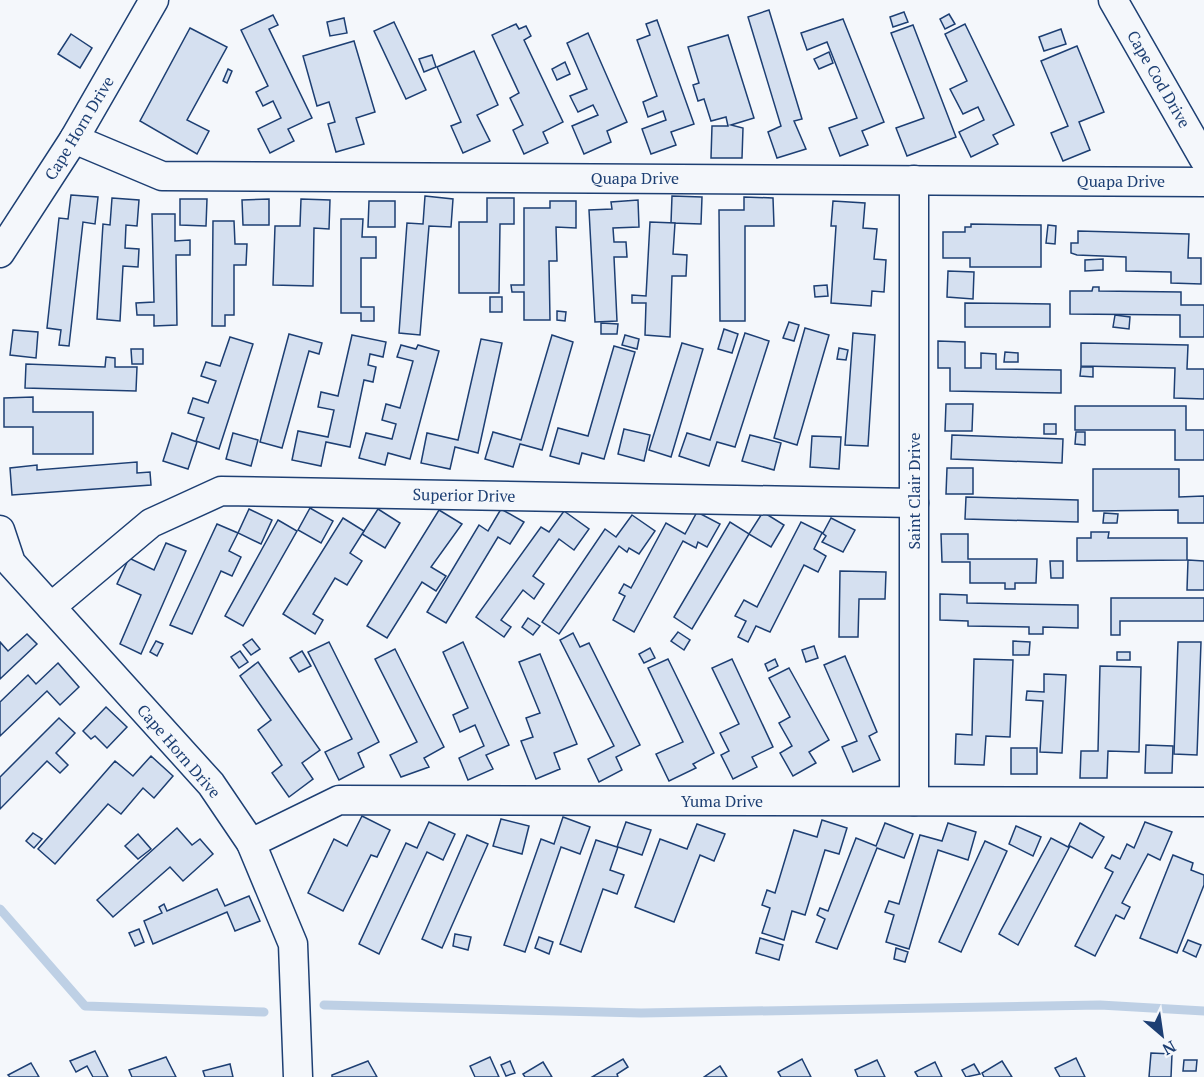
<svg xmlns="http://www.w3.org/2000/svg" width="1204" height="1077" viewBox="0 0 1204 1077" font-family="'PT Serif',serif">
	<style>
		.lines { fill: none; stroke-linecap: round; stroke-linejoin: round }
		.stream { stroke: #bed0e5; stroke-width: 9 }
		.building { fill: #d5e0f0; stroke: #1d3f73; stroke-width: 1.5 }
		.minor-casing { stroke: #1d3f73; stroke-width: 31 }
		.minor { stroke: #f4f7fb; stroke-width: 28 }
		.labels { text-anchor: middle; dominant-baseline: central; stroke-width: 4.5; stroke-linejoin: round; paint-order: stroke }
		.street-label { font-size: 16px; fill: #1d3f73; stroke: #f4f7fb }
	</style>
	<rect width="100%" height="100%" fill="#f4f7fb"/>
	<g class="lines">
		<g class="stream">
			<path d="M0,909L85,1006L264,1012"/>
			<path d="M324,1005L641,1013L1100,1005L1204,1011"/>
		</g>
	</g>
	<g class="building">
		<path d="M769,10L802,119L794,121L806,149L777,158L768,132L781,126L748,17Z"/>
		<path d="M904,12L908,22L893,27L890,17Z"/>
		<path d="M949,14L955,24L945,29L940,19Z"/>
		<path d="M273,15L278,25L269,29L312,118L288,129L294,141L270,153L258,129L281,118L273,101L263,106L256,92L268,86L241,30Z"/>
		<path d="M344,18L347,33L330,36L327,22Z"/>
		<path d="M843,19L884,122L862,131L868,145L840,156L829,128L857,118L827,42L807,50L801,33Z"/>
		<path d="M657,20L694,124L671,132L676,145L651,154L642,129L666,120L663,111L648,117L643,102L657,96L637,40L650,35L646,24Z"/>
		<path d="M394,22L426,90L406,99L374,31Z"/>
		<path d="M516,24L519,29L526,26L531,36L524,40L563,122L543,132L548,143L524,154L513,130L523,125L510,98L519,93L492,35Z"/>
		<path d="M965,24L1014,125L993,135L998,144L971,157L959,132L984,120L978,107L963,114L950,89L967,81L945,34Z"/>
		<path d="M913,25L956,137L907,156L896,128L924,118L891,33Z"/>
		<path d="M190,28L227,47L187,120L209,131L197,154L140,121Z"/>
		<path d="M1061,29L1066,44L1044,51L1039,37Z"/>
		<path d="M588,33L627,122L607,131L611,142L584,154L572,126L598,115L593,105L578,112L570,96L587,89L567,43Z"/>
		<path d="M71,34L92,48L80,68L58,54Z"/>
		<path d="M728,35L754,118L731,125L743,128L742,158H711L712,126H728L726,117L711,121L704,99L698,101L693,85L699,83L688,47Z"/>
		<path d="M354,41L375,112L356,118L364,144L336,152L328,124L335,122L329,102L317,106L303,56Z"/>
		<path d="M1077,46L1104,112L1079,122L1090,150L1063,161L1051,133L1068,126L1041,61Z"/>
		<path d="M474,51L498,105L477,115L490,141L463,153L451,126L461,122L437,67Z"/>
		<path d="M829,52L833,63L819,69L814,59Z"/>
		<path d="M432,55L436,67L424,72L419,59Z"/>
		<path d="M565,62L570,74L557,80L552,69Z"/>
		<path d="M228,69L232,71L227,83L223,81Z"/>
		<path d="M71,195L98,197L95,224L83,222L69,346L59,345L61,330L47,328L59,218L68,219Z"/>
		<path d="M425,196L453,199L451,227L429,226L420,335L399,333L407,223L423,224Z"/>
		<path d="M672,196L702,197L701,224L671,223Z"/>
		<path d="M744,197L773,198L774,226H745V321H720L719,210H744Z"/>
		<path d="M112,198L139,200L137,226L126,225L125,248L139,249L138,267L123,266L120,321L97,319L103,224L110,225Z"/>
		<path d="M487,198H514V224H500L499,293H459V222H487Z"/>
		<path d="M180,199H207L206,226L180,225Z"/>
		<path d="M269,199V225H243L242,200Z"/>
		<path d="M301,199L330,200L329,229L314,228L313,286L273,285L275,226H300Z"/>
		<path d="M638,200L639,227L613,228L614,242H626L627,257H614L617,321L595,322L589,210L612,209L611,202Z"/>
		<path d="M369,201H395V227H368Z"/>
		<path d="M550,201H576V228L556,227L557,261H549L550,320H524V292H512L511,285H524V208H550Z"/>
		<path d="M833,201L865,203L863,228L877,229L874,259L886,260L884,292L872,291L871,306L831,303L836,226H831Z"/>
		<path d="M152,214H175V241L190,240V255H176L177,325L154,326V315H137L136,303L154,302Z"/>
		<path d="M341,219H363L362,237H376V258H361V307H374V321H361V313H341Z"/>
		<path d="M213,221H234L235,244H247L246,265H234V315H225V326H212Z"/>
		<path d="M650,222L675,223L673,254L687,255L686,276H672L670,337L645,335L646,303H632V295L646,296Z"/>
		<path d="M971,224L1041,225V267H970V258H943V232H965V227H971Z"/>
		<path d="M1048,225L1056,226L1055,244L1046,243Z"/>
		<path d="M1078,231L1189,234L1188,258H1201V284L1171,283V272L1126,271V257L1077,255L1071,253V243H1078Z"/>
		<path d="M1103,259V270L1085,271V260Z"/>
		<path d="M948,271L974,272L973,299L947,297Z"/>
		<path d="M827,285L828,296L815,297L814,286Z"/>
		<path d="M1093,287H1099V291L1181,292V305H1204V337H1180V315L1070,314V291H1092Z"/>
		<rect x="490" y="297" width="12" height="15"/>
		<path d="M965,303L1050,304V327H965Z"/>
		<path d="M557,311L566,312L565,321L557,320Z"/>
		<path d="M1115,315L1130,317L1129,329L1113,327Z"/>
		<path d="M789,322L799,325L794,341L783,338Z"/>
		<path d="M601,323L618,324L617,334H601Z"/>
		<path d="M805,328L829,335L797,445L774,438Z"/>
		<path d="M724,329L738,334L732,353L718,349Z"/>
		<path d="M13,330L38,332L36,358L10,355Z"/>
		<path d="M745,333L769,341L735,447L717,442L709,466L679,456L687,433L710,440Z"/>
		<path d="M853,333L875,335L868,446L845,445Z"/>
		<path d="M289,334L322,343L319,354L309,351L282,448L260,442Z"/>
		<path d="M352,335L386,342L383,357L370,354L368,365L376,367L373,382L364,380L350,447L326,442L321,466L292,460L298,431L328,437L334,410L318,407L321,392L338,396Z"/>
		<path d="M552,335L573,342L542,450L520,444L513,467L485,459L493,432L521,440Z"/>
		<path d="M625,335L639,339L637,349L622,345Z"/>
		<path d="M230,337L253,344L219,449L196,441L204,418L188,413L193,398L208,403L216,381L201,376L206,362L220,366Z"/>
		<path d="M481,339L502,343L478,453L455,447L450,469L421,463L427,433L458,440Z"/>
		<path d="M938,341L965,342V368H981V353L996,354V369L1061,370V393L950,391V368H938Z"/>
		<path d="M682,343L703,349L671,457L649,450Z"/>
		<path d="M1081,343L1188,345L1187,369H1204V399L1174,398L1175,368L1081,366Z"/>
		<path d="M401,345L416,349L418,345L439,351L410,459L388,453L385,465L359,458L366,433L392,439L396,424L382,420L386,404L400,408L413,361L397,357Z"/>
		<path d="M614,346L635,352L604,459L582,453L579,464L550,456L558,428L588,436Z"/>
		<path d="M839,348L848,350L846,360L837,359Z"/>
		<path d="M131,349H143V364H132Z"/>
		<path d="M1005,352L1018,353V362H1004Z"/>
		<path d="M106,357L115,358V367H137L136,391L25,388L26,364L105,367Z"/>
		<path d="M1081,367H1093V377L1080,376Z"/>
		<path d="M33,397V412H93V454H33V427H4V398Z"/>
		<path d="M946,404H973L972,431H945Z"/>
		<path d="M1075,406H1186V430H1204V460H1175V430H1075Z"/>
		<rect x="1044" y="424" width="12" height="10"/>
		<path d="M624,429L650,435L644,461L618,454Z"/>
		<path d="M1076,432H1085V445L1075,444Z"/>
		<path d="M172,433L197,442L188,469L163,461Z"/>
		<path d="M233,433L258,440L251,466L226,459Z"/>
		<path d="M750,435L781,443L774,470L742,461Z"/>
		<path d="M952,435L1063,439L1062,463L951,459Z"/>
		<path d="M812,436L841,437L839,469L810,467Z"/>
		<path d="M137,462V473L150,472L151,485L12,495L10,468L37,465V470Z"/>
		<path d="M947,468H973V494H946Z"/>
		<path d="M1093,469H1179V497L1204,496V523H1178V510L1093,511Z"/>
		<path d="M966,497L1078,500V522L965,519Z"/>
		<path d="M310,508L333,521L321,543L298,530Z"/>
		<path d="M249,509L272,520L261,544L238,533Z"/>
		<path d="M378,509L400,523L385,548L362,534Z"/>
		<path d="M501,509L524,522L510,544L498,537L446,623L427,612L479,525L488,531Z"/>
		<path d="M439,510L462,524L431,567L446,576L436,591L422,582L387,638L367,626Z"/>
		<path d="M564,511L589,529L574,550L559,539L533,576L544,584L534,599L523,590L501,620L511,627L504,637L476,617L541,527L549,532Z"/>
		<path d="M697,512L720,524L707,547L698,542L696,548L683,541L634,632L613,620L625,596L619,593L624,584L631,588L666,523L685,534Z"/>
		<path d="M763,512L784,525L771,547L749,534L692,629L674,617L730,522L749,534Z"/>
		<path d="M1104,513L1118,514L1117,523H1103Z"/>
		<path d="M632,515L655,531L639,554L629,548L627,552L619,546L559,634L542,622L605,529L616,537Z"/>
		<path d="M343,518L364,531L350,553L362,561L347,585L335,578L313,614L323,620L315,634L283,614Z"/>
		<path d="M831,518L855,530L843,552L822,542L826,536L822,533L814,549L826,556L818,572L804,565L770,632L756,626L748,642L738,637L746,621L735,616L744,600L757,607L801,522L823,533Z"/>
		<path d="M278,520L297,531L243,626L225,616Z"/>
		<path d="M217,524L238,533L229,551L241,557L232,576L221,571L192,634L170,625Z"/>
		<path d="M1091,532H1109L1108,538H1187V560L1077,561V538H1091Z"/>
		<path d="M941,534H968V559H1037L1036,583H1015V589H1005V583H970V562H942Z"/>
		<path d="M166,543L186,551L141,654L120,644L141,595L117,584L129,558L154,570Z"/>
		<path d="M1188,560L1204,561V590H1187Z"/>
		<path d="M1050,561H1063V578H1051Z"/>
		<path d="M840,571L886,572L885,599H859L858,637H839Z"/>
		<path d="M940,594L967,595V603L1078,605V628L1043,627V634H1029V627L968,626V621L940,620Z"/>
		<path d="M1111,598H1204V621H1120V635H1111Z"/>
		<path d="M528,618L540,626L533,635L522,627Z"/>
		<path d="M678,632L690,640L684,650L671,641Z"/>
		<path d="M573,633L580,647L589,643L640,745L616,757L622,770L599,782L588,759L614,746L560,640Z"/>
		<path d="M27,634L37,644L0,679V642L8,651Z"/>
		<path d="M252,639L260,649L251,655L243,645Z"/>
		<path d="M156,641L163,644L157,656L150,652Z"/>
		<path d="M1013,641L1030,642L1029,655H1013Z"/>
		<path d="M329,642L379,742L358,753L364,767L339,780L325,752L352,739L308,652Z"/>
		<path d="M463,642L509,745L486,755L493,769L468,780L459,758L484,746L475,725L460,732L453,715L468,708L443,652Z"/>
		<path d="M1178,642H1201L1197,755L1174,754Z"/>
		<path d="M814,646L818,658L806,662L802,650Z"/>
		<path d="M650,648L655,658L644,663L639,654Z"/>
		<path d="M395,649L444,747L424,758L429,767L401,777L390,755L417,742L375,659Z"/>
		<path d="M240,651L248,662L239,668L231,657Z"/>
		<path d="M302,651L311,666L299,672L290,658Z"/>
		<rect x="1117" y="652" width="13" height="8"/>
		<path d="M540,654L577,744L554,753L560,769L536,779L521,741L533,737L526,718L540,713L519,662Z"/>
		<path d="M845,656L877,732L869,736L880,760L853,772L842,747L857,741L824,665Z"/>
		<path d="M668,659L714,753L693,764L696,768L669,781L656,754L683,742L648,668Z"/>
		<path d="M732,659L773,747L752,757L757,767L733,779L721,755L729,751L720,733L739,724L712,668Z"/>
		<path d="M775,659L778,666L768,671L765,664Z"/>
		<path d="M974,659L1013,660L1010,737L986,736L984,765L955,764L956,734L972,735Z"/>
		<path d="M258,662L320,750L302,763L313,779L289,797L272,773L282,765L258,730L271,720L240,676Z"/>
		<path d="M58,663L79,687L60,705L47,691L0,736V702L28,675L36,684Z"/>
		<path d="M1100,666L1141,667L1139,752L1108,751L1107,778H1080L1081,751H1098Z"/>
		<path d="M789,668L829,740L809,752L816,763L793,776L780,753L792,746L779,723L790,717L769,678Z"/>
		<path d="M1044,674L1066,675L1062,753L1040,752L1043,701L1026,700L1027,691L1044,692Z"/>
		<path d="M106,707L127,727L107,748L95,736L91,739L83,731Z"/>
		<path d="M59,718L75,733L56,753L68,765L60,773L47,761L0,809V777Z"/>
		<path d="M1146,745L1173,746L1172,773H1145Z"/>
		<rect x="1011" y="748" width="26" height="26"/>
		<path d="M151,756L173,776L154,798L143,788L121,814L108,804L55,864L38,849L115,761L133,776Z"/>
		<path d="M362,816L390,830L377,857L371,855L343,911L308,893L334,839L347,846Z"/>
		<path d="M563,817L590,827L580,854L561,847L525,952L504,945L541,839L554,844Z"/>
		<path d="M501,819L529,826L522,854L493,846Z"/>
		<path d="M822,820L847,828L839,854L825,850L805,915L792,911L784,940L762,933L770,908L762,905L767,890L775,893L794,830L817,837Z"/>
		<path d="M429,822L455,834L443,860L427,852L379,954L359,944L406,843L417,848Z"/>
		<path d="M626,822L651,830L642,855L618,847L610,870L624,875L617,894L603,889L581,952L560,944L596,840L617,847Z"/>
		<path d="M1145,822L1172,832L1160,860L1148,854L1122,903L1130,907L1124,919L1116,915L1095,956L1075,946L1113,872L1105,868L1112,855L1120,859L1127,844L1134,848Z"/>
		<path d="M885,823L913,834L904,858L877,848L837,949L816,942L825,919L817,915L820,908L828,911L856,838L876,846Z"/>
		<path d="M948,823L976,832L968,860L938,850L909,949L886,942L894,915L885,912L889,901L899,904L920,835L942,841Z"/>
		<path d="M1080,823L1104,837L1092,858L1070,846L1018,945L999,934L1051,838L1068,847Z"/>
		<path d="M697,824L725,834L714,861L700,855L674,922L635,907L660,839L687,849Z"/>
		<path d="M1016,826L1041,837L1033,856L1009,844Z"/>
		<path d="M177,828L192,845L200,839L213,854L183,881L170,867L113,917L97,900Z"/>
		<path d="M33,833L42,839L34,848L26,841Z"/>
		<path d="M138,834L151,849L138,859L125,846Z"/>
		<path d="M467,835L488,844L442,948L422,939Z"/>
		<path d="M985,841L1007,851L961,952L939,942Z"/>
		<path d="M1173,855L1193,863L1191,870L1204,875V885L1177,953L1140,938Z"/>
		<path d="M217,889L225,906L249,896L260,921L235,931L227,912L153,944L144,921L162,913L159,907L164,904L167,911Z"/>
		<path d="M139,929L144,942L135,946L129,933Z"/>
		<path d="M455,934L471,937L468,950L453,946Z"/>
		<path d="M539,937L553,942L549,954L535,948Z"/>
		<path d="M760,938L783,945L779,960L756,953Z"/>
		<path d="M1188,940L1201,945L1196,957L1183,951Z"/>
		<path d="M896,948L908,952L905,962L894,959Z"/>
		<path d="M95,1051L108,1077H93L87,1066L76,1072L70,1061Z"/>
		<path d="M1151,1053L1172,1054L1171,1077H1149Z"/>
		<path d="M166,1057L176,1077H132L129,1070Z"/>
		<path d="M490,1057L499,1077H475L470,1066Z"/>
		<path d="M1076,1058L1085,1077H1060L1055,1068Z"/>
		<path d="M623,1059L628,1067L617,1074L618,1077H592Z"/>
		<path d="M802,1059L811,1077H781L778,1072Z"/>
		<path d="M877,1060L885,1077H858L855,1070Z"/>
		<path d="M1184,1060H1197L1196,1071H1183Z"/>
		<path d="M368,1061L377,1077H332V1075Z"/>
		<path d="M510,1061L515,1073L506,1076L501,1065Z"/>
		<path d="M1002,1061L1012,1077H984L982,1073Z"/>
		<path d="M543,1062L552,1077H525L523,1074Z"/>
		<path d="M935,1062L942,1077H918L915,1072Z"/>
		<path d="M31,1063L39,1077H10L8,1075Z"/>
		<path d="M230,1064L233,1077H205L203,1071Z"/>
		<path d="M974,1064L980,1074L966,1077L962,1070Z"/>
		<path d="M720,1066L727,1077H704Z"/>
	</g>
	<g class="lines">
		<g class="minor-casing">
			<g id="minor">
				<path d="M1113,0L1204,159"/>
				<path d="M74,139L162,176L1204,182"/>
				<path d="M0,253L74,139L154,0"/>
				<path d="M0,530L11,563L211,784L251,843L293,944L298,1077"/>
				<path d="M51,607L151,523L221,491L914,503"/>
				<path d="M914,801V180"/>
				<path d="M251,843L339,800L1204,802"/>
			</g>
		</g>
		<use href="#minor" class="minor"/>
	</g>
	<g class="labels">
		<g class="street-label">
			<text transform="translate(1159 79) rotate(60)">Cape Cod Drive</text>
			<text transform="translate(79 128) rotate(-59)">Cape Horn Drive</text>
			<text x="635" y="178">Quapa Drive</text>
			<text x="1121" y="181">Quapa Drive</text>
			<text transform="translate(914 491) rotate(-90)">Saint Clair Drive</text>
			<text transform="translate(464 495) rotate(1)">Superior Drive</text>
			<text transform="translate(179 751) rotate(49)">Cape Horn Drive</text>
			<text x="722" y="801">Yuma Drive</text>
		</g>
	</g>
	<g transform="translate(1162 1035) rotate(151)" stroke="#f4f7fb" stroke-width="4.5" paint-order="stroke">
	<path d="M0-4.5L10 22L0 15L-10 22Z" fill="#1d3f73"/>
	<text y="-9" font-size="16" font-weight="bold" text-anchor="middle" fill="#1d3f73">N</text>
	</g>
</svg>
